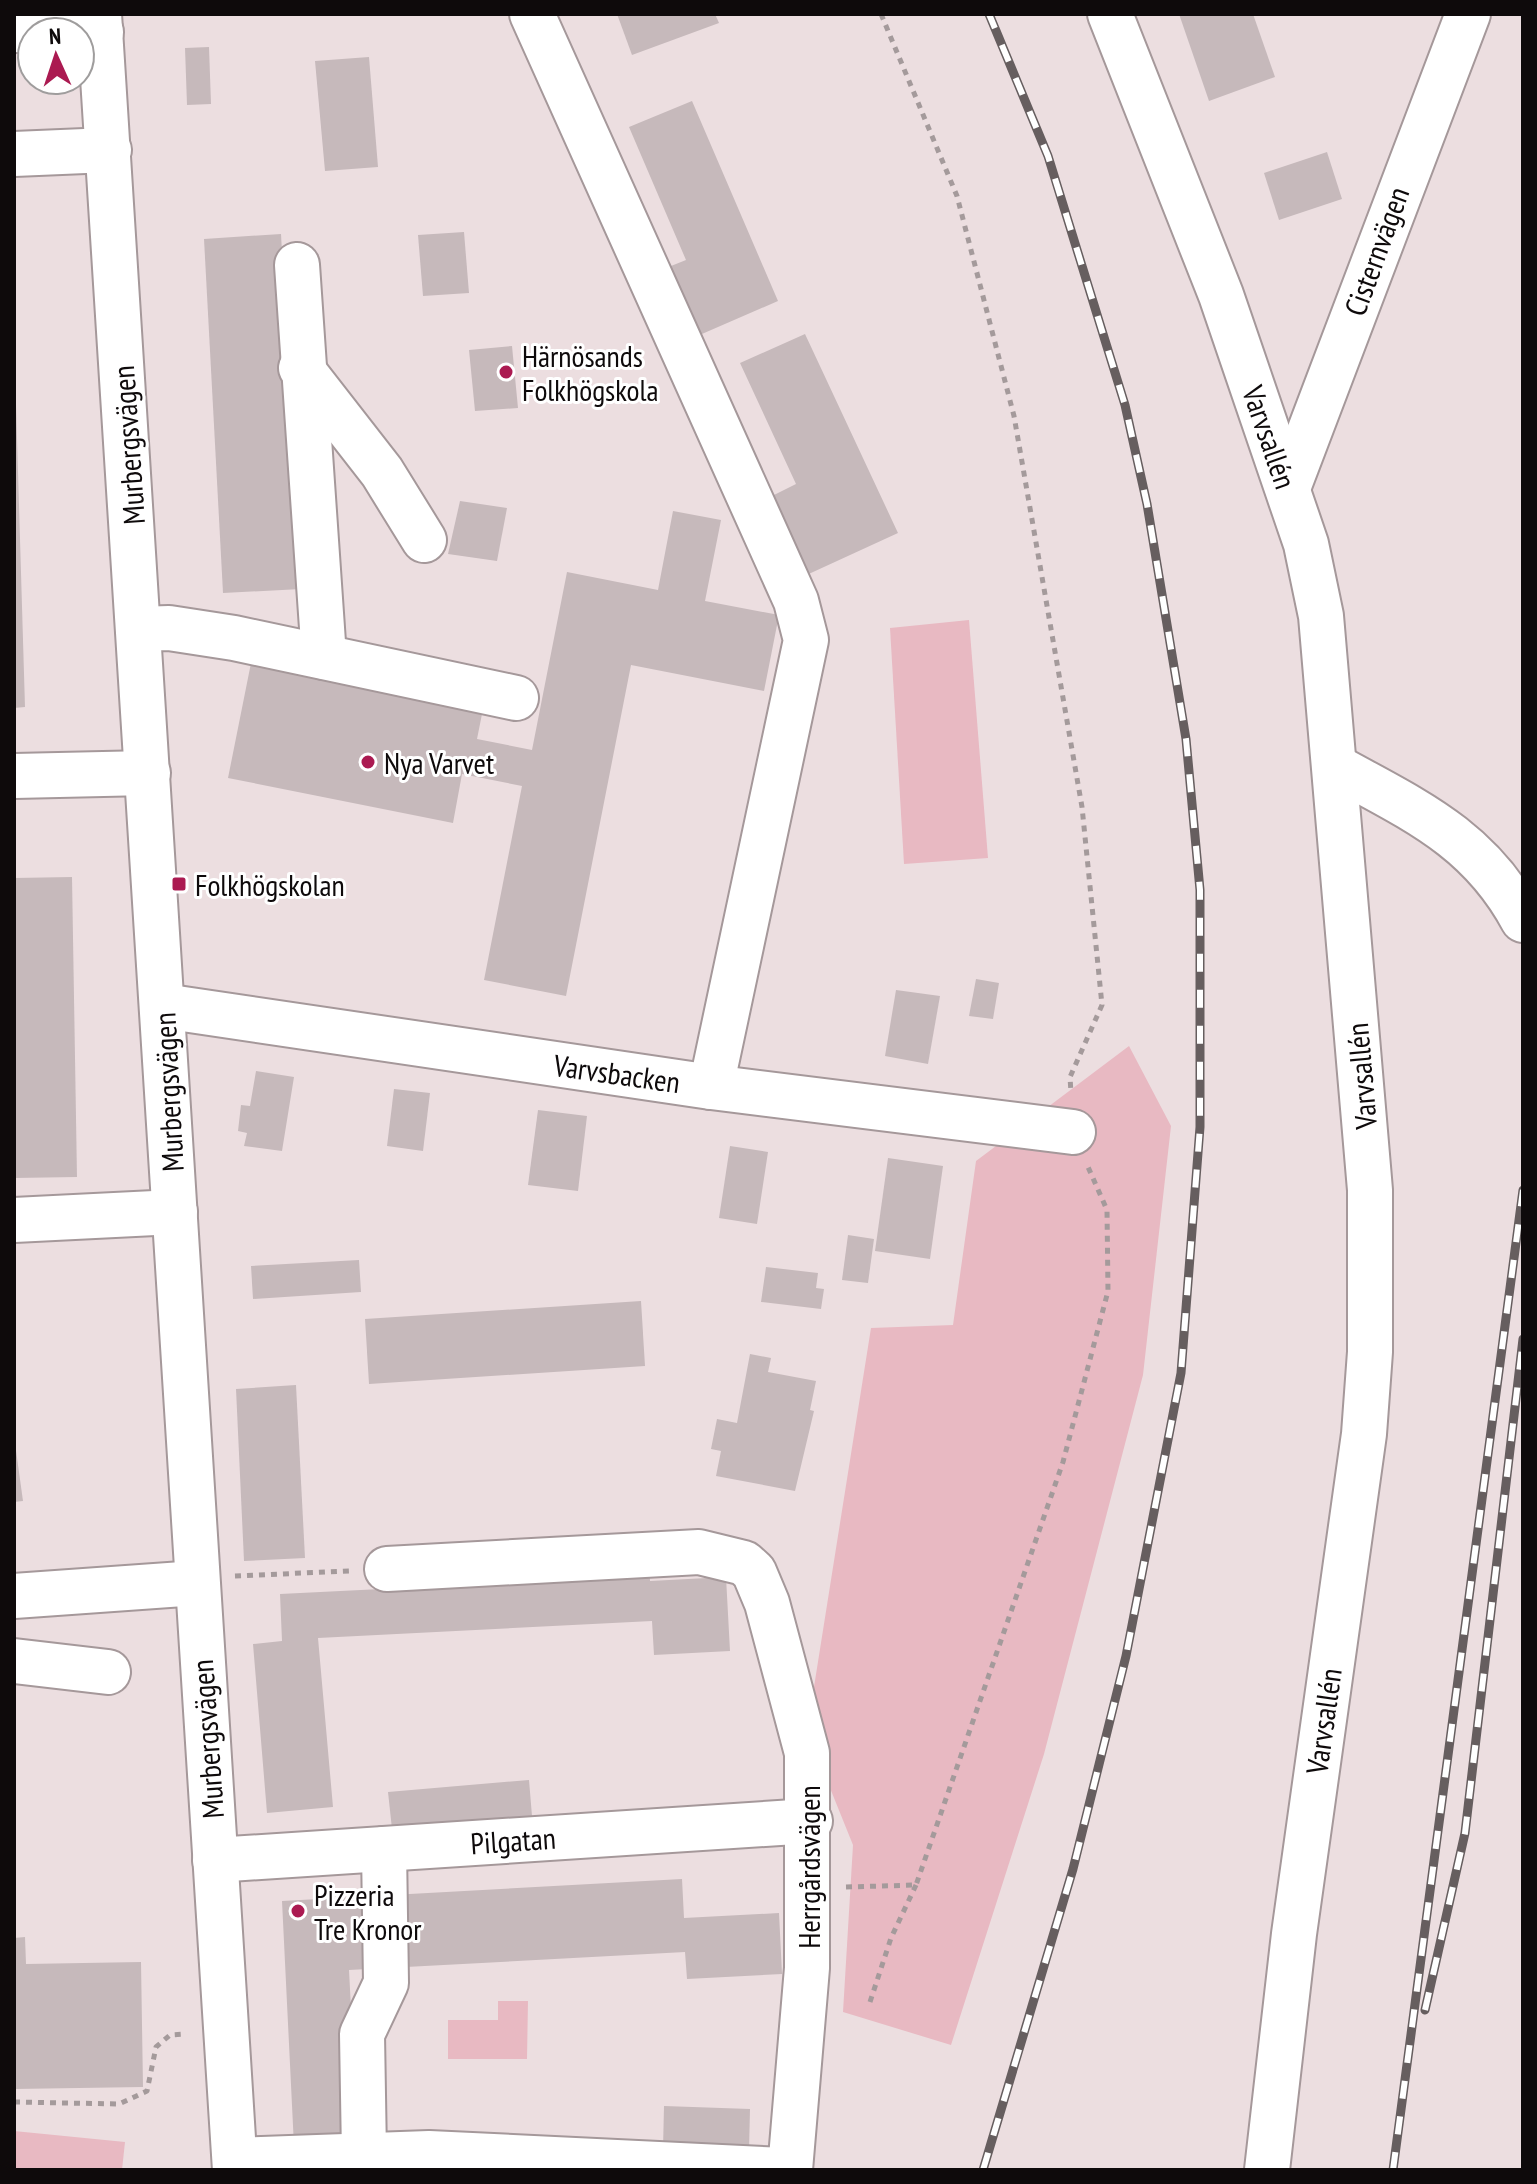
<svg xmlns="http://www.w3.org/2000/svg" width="1537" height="2184" viewBox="0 0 1537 2184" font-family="'PT Sans Narrow',sans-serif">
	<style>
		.green { fill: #e8b9c2 }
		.building { fill: #c6b9bb }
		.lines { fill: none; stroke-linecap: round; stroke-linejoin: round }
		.minor-casing { stroke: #a5989a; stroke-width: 48 }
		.path { stroke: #a49a9b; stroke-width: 5; stroke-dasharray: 6 6; stroke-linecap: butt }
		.minor { stroke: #fff; stroke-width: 44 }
		.rail-casing { stroke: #665e5f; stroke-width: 9 }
		.rail { stroke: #fff; stroke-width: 6; stroke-dasharray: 18; stroke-linecap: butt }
		.poi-dot { fill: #ab1a51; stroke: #fff; stroke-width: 3 }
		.labels { text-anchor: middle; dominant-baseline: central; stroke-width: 6; stroke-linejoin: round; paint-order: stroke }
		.street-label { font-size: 30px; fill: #0e0a0b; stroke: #fff }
		.poi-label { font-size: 30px; fill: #0e0a0b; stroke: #fff; text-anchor: start }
	</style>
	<rect width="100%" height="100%" fill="#ecdee0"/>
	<g class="green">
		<path d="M969,620L988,858L904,864L890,628Z"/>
		<path d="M1129,1046L1171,1126L1143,1375L1044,1754L951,2045L843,2012L853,1845L807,1731L871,1328L953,1325L976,1161Z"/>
		<path d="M498,2001H528L527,2059H448V2020H498Z"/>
		<path d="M14,2131L125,2142L122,2170H14Z"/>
	</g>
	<g class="building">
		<path d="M617,14H715L719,23L632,55Z"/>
		<path d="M1179,14H1253L1275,77L1209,101Z"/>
		<path d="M209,47L211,104L187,105L185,48Z"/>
		<path d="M369,57L378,167L325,171L315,61Z"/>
		<path d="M692,101L778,301L695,337L666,268L686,260L629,127Z"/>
		<path d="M1327,152L1342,199L1279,220L1264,173Z"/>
		<path d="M464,232L469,293L423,296L418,235Z"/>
		<path d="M281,234L301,589L223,593L204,239Z"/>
		<path d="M805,334L898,533L800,578L764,500L796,484L740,363Z"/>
		<path d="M14,337L25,707L14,708Z"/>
		<path d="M512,346L518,408L475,411L469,350Z"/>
		<path d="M460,501L507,508L497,561L448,554Z"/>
		<path d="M673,511L721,520L705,601L779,615L764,691L631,665L566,996L484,980L522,786L462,774L453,823L228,778L251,663L483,709L477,739L532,750L567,572L658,590Z"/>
		<path d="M72,877L77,1177L14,1178V878Z"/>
		<path d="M976,979L999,983L993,1019L969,1016Z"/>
		<path d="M896,990L940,996L928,1064L885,1056Z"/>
		<path d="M256,1071L294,1077L282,1151L244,1146L247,1133L238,1131L241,1105L250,1106Z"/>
		<path d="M394,1089L430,1093L423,1151L387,1146Z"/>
		<path d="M538,1110L587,1116L578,1191L528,1185Z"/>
		<path d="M730,1146L768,1152L757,1224L719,1218Z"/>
		<path d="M888,1158L943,1166L930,1259L875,1251Z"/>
		<path d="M848,1235L874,1239L868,1283L842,1280Z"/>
		<path d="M359,1260L361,1292L253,1299L251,1266Z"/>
		<path d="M766,1267L818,1273L816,1288L824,1289L821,1309L761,1302Z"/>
		<path d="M641,1301L645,1366L369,1384L365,1319Z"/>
		<path d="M750,1354L771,1358L768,1372L816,1381L810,1410L814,1411L795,1491L716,1476L721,1451L711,1449L717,1419L737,1423Z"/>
		<path d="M296,1385L305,1558L244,1561L236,1389Z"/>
		<path d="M14,1436L23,1501L14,1502Z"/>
		<path d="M649,1560L650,1581L726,1577L730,1651L654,1655L652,1621L318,1638L333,1807L267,1813L253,1644L282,1641L280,1594L381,1589Z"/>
		<path d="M529,1780L532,1816L392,1829L388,1792Z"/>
		<path d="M682,1879L684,1918L779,1913L782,1974L687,1979L685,1952L349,1970L358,2142L294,2146L282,1901Z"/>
		<path d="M25,1937L26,1964L141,1962L143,2087L14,2089V1938Z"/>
		<path d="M664,2106L750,2109L749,2151L663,2149Z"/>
	</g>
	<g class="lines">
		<g class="minor-casing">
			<g id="minor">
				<path d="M99,14L235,2170"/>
				<path d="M532,14L796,601L806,640L711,1087"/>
				<path d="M1110,14L1221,295L1306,544L1321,616L1370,1190V1352L1364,1434L1294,1934L1267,2170"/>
				<path d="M14,30L101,32"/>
				<path d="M14,154L109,150"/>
				<path d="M297,265L324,657"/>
				<path d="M301,368L382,472L424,540"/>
				<path d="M1288,488L1468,14"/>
				<path d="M139,629L169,628L234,638L516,698"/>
				<path d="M1336,767C1414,810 1479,838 1523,920"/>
				<path d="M14,776L148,773"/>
				<path d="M163,1006L711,1087L1073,1132"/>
				<path d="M14,1220L175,1212"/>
				<path d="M387,1569L699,1552L744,1563L754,1572L767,1603L807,1753V1968L790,2170"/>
				<path d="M14,1596L197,1583"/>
				<path d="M14,1661L108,1672"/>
				<path d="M215,1860L810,1821"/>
				<path d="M364,2155L362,2034L386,1983L384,1849"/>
				<path d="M235,2160L429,2153L784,2170"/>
			</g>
		</g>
		<g class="path">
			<path d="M881,14L957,196L1014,416L1082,807L1102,1005L1070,1077L1071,1093"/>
			<path d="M235,1576L349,1571"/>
			<path d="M846,1887L916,1885L1063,1462L1108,1291L1107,1210L1088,1167"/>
			<path d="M870,2002L891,1938L916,1885"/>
			<path d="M14,2102L119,2104L147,2091L156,2047L170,2035L186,2034"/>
		</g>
		<use href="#minor" class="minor"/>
		<g class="rail-casing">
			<g id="rail">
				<path d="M1425,2010L1465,1833L1523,1339"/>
				<path d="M983,2170L1073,1869L1126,1656L1181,1373L1200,1127V890L1186,739L1147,504L1125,405L1048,156L989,14"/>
				<path d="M1393,2170L1523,1190"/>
			</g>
		</g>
		<use href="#rail" class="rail"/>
	</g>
	<g class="poi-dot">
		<circle cx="506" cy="372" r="8"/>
		<circle cx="368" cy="762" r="8"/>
		<rect x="171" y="876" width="16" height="16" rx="4"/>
		<circle cx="298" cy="1911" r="8"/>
	</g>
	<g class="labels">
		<g class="street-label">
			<text transform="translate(1376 251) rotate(-70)">Cisternvägen</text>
			<text transform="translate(1270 437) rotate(71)">Varvsallén</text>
			<text transform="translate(128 445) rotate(-94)">Murbergsvägen</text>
			<text transform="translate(617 1073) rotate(8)">Varvsbacken</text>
			<text transform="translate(1361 1076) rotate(-95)">Varvsallén</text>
			<text transform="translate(168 1092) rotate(-93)">Murbergsvägen</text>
			<text transform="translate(1323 1721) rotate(-82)">Varvsallén</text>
			<text transform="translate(207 1739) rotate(-94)">Murbergsvägen</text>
			<text transform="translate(513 1840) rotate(-4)">Pilgatan</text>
			<text transform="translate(808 1867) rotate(-90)">Herrgårdsvägen</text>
		</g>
		<g class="poi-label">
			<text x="522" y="355">Härnösands<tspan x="522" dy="34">Folkhögskola</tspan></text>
			<text x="384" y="762">Nya Varvet</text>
			<text x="195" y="884">Folkhögskolan</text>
			<text x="314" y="1894">Pizzeria<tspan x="314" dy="34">Tre Kronor</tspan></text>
		</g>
	</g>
	<rect width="1537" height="2184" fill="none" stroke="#0e0a0b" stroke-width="32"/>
	<g transform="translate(56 56) rotate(357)"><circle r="38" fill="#ffffff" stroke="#9f9d9d" stroke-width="2"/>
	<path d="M0-6L14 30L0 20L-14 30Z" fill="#ab1a51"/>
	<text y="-12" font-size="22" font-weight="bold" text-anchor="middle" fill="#0e0a0b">N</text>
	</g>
</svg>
